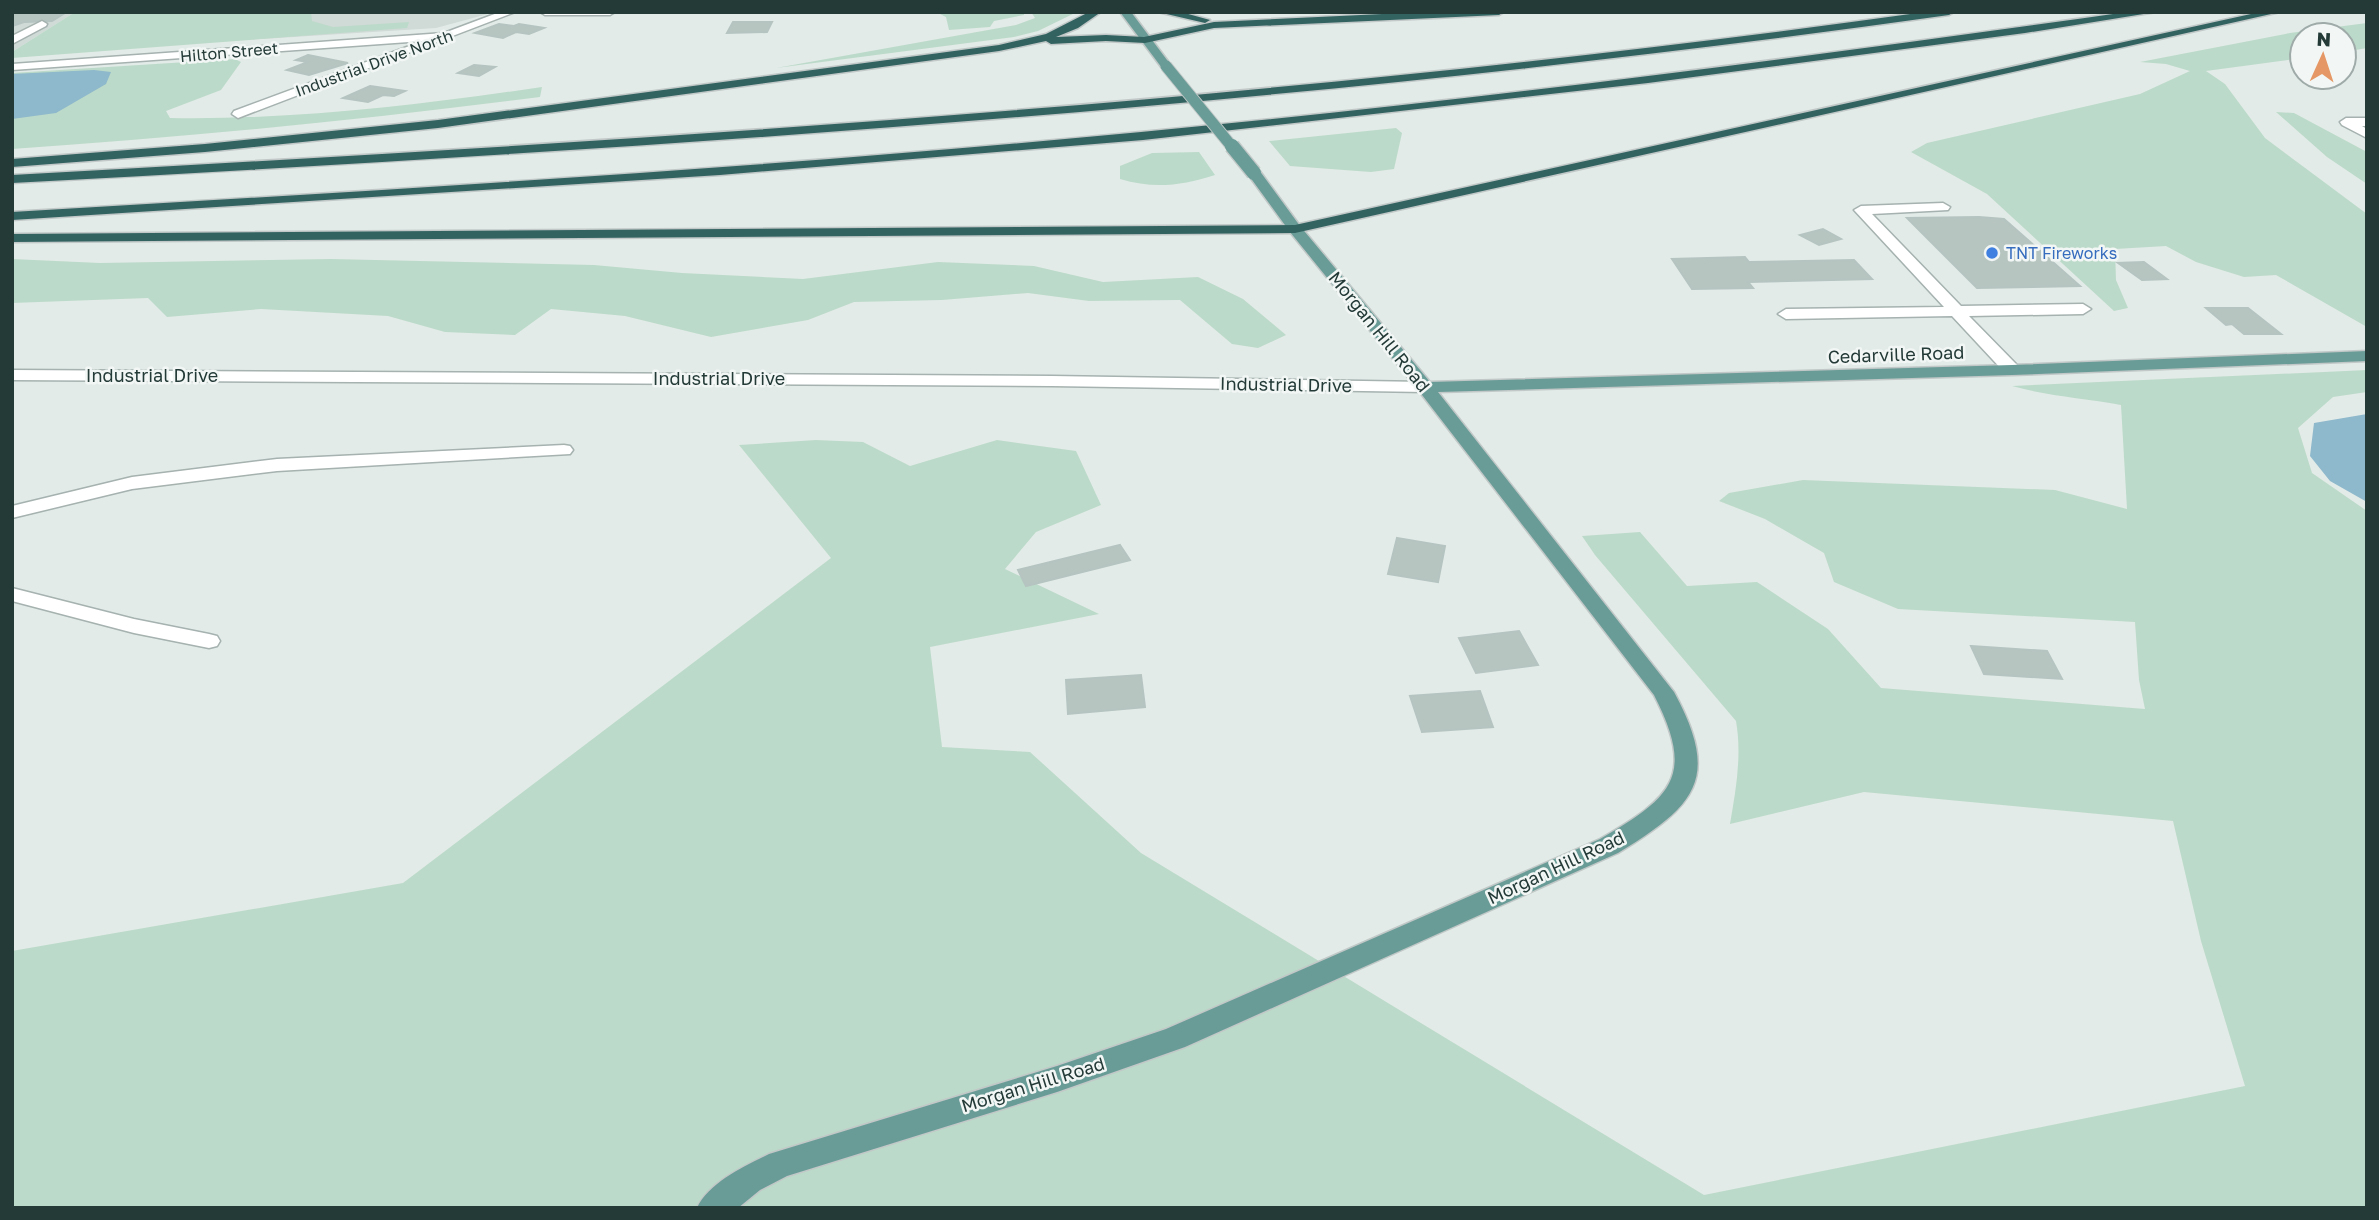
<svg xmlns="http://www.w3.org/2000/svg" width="2379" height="1220" viewBox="0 0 2379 1220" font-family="'Golos Text',sans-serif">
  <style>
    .built { fill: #d0dad7 }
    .green { fill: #bcdac9 }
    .water { fill: #8eb8cb }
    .building { fill: #b7c5c1; stroke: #b5c4c0; stroke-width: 2 }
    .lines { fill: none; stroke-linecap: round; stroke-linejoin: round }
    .minor-casing { stroke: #a5b2af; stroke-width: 3 }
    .major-casing { stroke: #c1c8c7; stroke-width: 3 }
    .highway-casing { stroke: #c1c8c7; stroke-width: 3 }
    .minor { fill: #fff; fill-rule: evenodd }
    .major { fill: #6a9c97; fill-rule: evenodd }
    .highway { fill: #326361; fill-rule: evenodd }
    .major-bridge-far1-casing { stroke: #c1c8c7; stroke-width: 13; stroke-linecap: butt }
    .major-bridge-casing { stroke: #c1c8c7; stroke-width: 17; stroke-linecap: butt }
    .major-bridge-far1 { stroke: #6a9c97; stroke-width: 11 }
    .major-bridge { stroke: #6a9c97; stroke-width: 14 }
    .shop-dot { fill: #3f7fe0; stroke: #f2f7f5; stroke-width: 2.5 }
    .labels { text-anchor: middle; stroke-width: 5; stroke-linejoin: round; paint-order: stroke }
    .far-street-label { font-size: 16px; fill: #233a37; stroke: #f2f7f5 }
    .far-shop-label { font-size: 16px; fill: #366cbe; stroke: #f2f7f5; text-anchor: start }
    .street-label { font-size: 18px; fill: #233a37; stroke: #f2f7f5 }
  </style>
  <rect width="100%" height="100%" fill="#e2ebe8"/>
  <path class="built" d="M12,12H75L12,52Z
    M232,12H495L436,28L213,42Z"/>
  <path class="green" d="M75,12H311L312,21L333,27L409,22L407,28L12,58V52Z
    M936,12H1024V15L994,21L990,27L949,30L946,17Z
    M1031,12H1077L1038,31L1014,37L776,68L1016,25L1035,18Z
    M2367,23V48L2344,52V35H2302V58L2206,71L2225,84L2265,138L2367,214V327L2276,275L2244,277L2196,262L2166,246L2115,249L2116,280L2128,308L2114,311L1987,194L1911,152L1927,143L2140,94L2190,71L2166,64L2140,62L2290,33Z
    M235,59L241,62L221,90L166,111L170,118C295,120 419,105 542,87L540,97C364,120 189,137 12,149V73Z
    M2276,112L2294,113L2367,152V184L2327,157Z
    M1396,128L1402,133L1394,169L1371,172L1290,166L1269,141Z
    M1199,152L1215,175C1181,186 1153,189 1120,179V166L1152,153Z
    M12,259L100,263L331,259L594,265L682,273L803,279L938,262L1034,266L1103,282L1198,277L1243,299L1286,335L1258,348L1232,344L1180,300L1089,301L1028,293L942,300L854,302L808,320L711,337L625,316L551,309L515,335L445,332L388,316L261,309L167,317L148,298L12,303Z
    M2367,370V392L2333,397L2298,428L2312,473L2367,511V1208H12V951L403,883L831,558L739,445L816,440L863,442L910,466L997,440L1076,451L1101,505L1036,532L1005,569L1099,614L930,647L942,747L1030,752L1141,853L1704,1195L2245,1086L2201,941L2173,821L1864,792L1730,824C1736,789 1742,756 1736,721L1595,555L1582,536L1640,532L1687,586L1757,582L1828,629L1881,688L2145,709L2139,680L2135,622L1898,609L1834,582L1824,553L1765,519L1719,501L1729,493L1803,480L2055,490L2127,509L2121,405C2084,398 2047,396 2012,386Z"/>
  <path class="water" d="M94,70L111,72L106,84L56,113L12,119V74Z
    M2367,414V502L2330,481L2310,456L2314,423Z"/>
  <path class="building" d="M12,12H42L39,14L65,13L52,21L24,22L12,26Z
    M733,22H772L767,32L727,33Z
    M499,24L514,26L519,24L544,28L529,34L516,32L503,38L475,33Z
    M308,55L348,63L309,75L287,70L308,62L296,60Z
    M474,65L495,67L479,76L458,73Z
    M370,86L405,91L394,96L383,95L368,102L343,98Z
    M1979,217L2004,219L2080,286L1977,288L1907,218Z
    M1823,229L1841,239L1819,245L1800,235Z
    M1745,257L1749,262L1854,260L1872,279L1748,282L1753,288L1692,289L1672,259Z
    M2144,262L2167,279L2142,280L2118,263Z
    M2206,308H2248L2281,334H2244L2232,324L2226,325Z
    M1397,538L1445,546L1438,582L1388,574Z
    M1120,545L1130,560L1026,586L1018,570Z
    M1519,631L1538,665L1476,673L1459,638Z
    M1971,646L2047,651L2062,679L1984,674Z
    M1141,675L1145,707L1068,714L1066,680Z
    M1480,691L1493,727L1422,732L1410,696Z"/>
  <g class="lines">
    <g class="minor-casing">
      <path id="minor" d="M500,12H515L238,118L232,114L234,111L423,41L12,70V64L444,33Z
        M540,12H615L610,15H545Z
        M42,21L47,24L46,26L12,44V36Z
        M2346,118H2367V126H2362L2367,129V138L2342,125L2340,122Z
        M1943,203L1950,207L1948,210L1872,214L1961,306L2083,304L2091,309L2083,314L1969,316L2018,366L2020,370L2018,374H2006L1952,316L1786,319L1778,314L1786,309L1944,307L1854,210L1861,206Z
        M12,370L1052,376L1425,382L1434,387L1425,392L1052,386L12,380Z
        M564,445L570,446L573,450L570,454L277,471L132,489L12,518V506L132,477L277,459Z
        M12,588L134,619L209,634L217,636L220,641L217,646L209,648L134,633L12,601Z"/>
    </g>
    <g class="major-casing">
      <path id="major" d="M1120,12H1131L1170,64V68H1162Z
        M1254,169L1259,170L1300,226L1430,382L2012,365L2367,351V361L2012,375L1438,392L1674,692C1721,779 1696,805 1618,853L1185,1047L1057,1092L787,1176L760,1190L738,1208H697C709,1182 745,1166 769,1154L1057,1066L1166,1029L1600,839C1672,797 1696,777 1654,695L1419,391L1290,232L1247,173Z"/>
    </g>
    <g class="highway-casing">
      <path id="highway" d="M1089,12H1101L1078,28L1056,37L1106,35L1144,37L1214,22L1425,12H1504L1499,15L1214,28L1145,43L1106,41L1051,44L1046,41L999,51L438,128L205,152L12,167V159L205,144L438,120L999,45L1046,34Z
        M1158,12H1181L1210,20L1205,23Z
        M1925,12H1954L1949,15C1306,106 660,148 12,183V175C652,140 1290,101 1925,12Z
        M2127,12H2156L2025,33L1648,83L1143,140L720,175L12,220V212C389,190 766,168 1141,132C1471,101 1799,58 2127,12Z
        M2260,12H2280L1295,233L12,242V234L1295,225Z"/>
    </g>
    <use href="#minor" class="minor"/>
    <use href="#major" class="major"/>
    <use href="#highway" class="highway"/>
    <g class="major-bridge-far1-casing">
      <path id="major-bridge-far1" d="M1166,66L1233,148"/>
    </g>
    <g class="major-bridge-casing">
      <path id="major-bridge" d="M1232,146L1254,173"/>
    </g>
    <use href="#major-bridge-far1" class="major-bridge-far1"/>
    <use href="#major-bridge" class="major-bridge"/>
  </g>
  <circle class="shop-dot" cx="1992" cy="253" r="7"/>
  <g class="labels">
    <g class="far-street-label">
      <text transform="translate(229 52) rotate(-5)" y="6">Hilton Street</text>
      <text transform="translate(374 63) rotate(-20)" y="6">Industrial Drive North</text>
    </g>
    <g class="far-shop-label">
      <text x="2006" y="259">TNT Fireworks</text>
    </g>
    <g class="street-label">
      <text transform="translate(1379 332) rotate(51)" y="6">Morgan Hill Road</text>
      <text transform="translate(1896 355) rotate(-2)" y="6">Cedarville Road</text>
      <text x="152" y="382">Industrial Drive</text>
      <text x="719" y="385">Industrial Drive</text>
      <text transform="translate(1286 385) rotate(1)" y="6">Industrial Drive</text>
      <text transform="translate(1556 868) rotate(-25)" y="6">Morgan Hill Road</text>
      <text transform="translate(1033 1085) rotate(-17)" y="6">Morgan Hill Road</text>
    </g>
  </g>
  <rect width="2379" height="1220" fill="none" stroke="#233a37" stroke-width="28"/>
  <g transform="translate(2323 56) rotate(3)"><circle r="33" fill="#f2f7f5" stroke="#9faba9" stroke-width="2"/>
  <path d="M0-5L12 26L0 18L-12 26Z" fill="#e59865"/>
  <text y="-10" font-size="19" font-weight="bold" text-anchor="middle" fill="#233a37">N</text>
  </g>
</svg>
